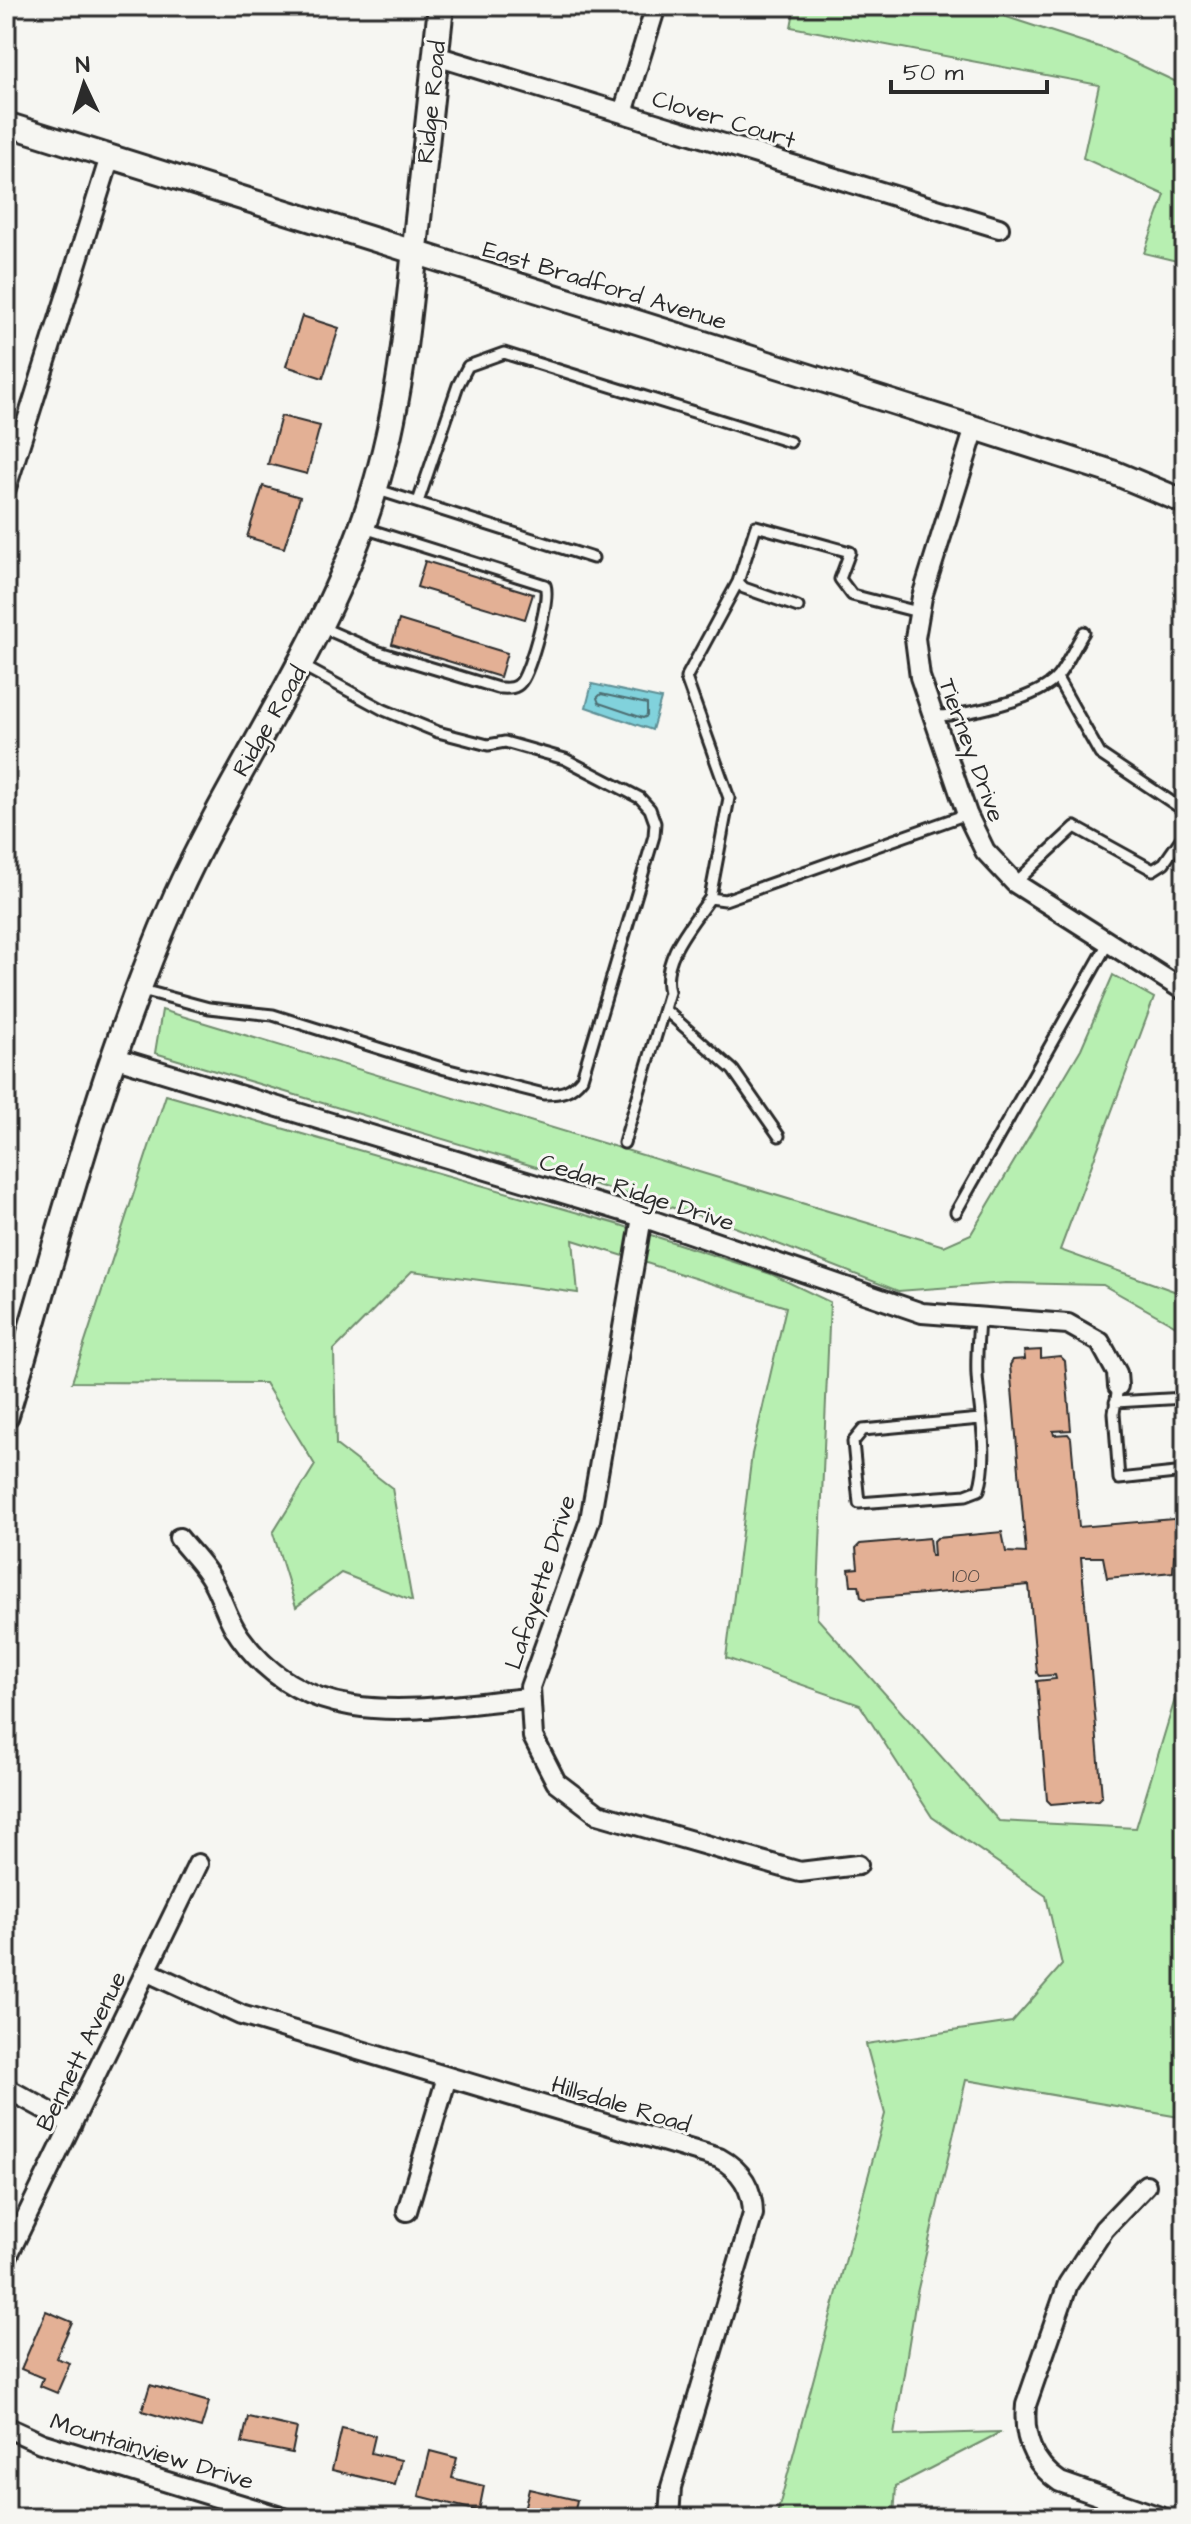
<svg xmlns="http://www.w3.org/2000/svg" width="1191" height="2524" viewBox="0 0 1191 2524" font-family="'Architects Daughter',sans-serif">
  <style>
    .green { fill: #b7efb1; stroke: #718d6e; stroke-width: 2 }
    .water { fill: #81d2dc; stroke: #5f8f95; stroke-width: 2 }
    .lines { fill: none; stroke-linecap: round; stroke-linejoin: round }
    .shore { stroke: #4d6e72; stroke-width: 2 }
    .building { fill: #e3b095; stroke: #2b2b2b; stroke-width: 2 }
    .service-casing { stroke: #2b2b2b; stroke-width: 15 }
    .minor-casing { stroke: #2b2b2b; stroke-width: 24 }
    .tertiary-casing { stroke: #2b2b2b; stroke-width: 28 }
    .secondary-casing { stroke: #2b2b2b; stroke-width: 30 }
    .service { stroke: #f6f6f2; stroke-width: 9 }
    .minor { stroke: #f6f6f2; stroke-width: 18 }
    .tertiary { stroke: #f6f6f2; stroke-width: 22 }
    .secondary { stroke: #f6f6f2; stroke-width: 24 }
    .labels { text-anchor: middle; stroke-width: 6; stroke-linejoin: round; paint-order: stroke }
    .number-label { font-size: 20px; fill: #594c46 }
    .street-label { font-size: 24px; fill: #2b2b2b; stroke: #f6f6f2 }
  </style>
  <rect width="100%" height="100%" fill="#f6f6f2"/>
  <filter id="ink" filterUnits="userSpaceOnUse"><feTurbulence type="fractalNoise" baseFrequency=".0125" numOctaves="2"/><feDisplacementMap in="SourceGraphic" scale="16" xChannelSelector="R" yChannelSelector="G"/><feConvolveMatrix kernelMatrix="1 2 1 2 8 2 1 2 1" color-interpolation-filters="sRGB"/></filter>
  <g filter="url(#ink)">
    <path class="green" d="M795,6H973L1108,50L1185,86V263L1144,253L1165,195L1083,158L1099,85L791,27Z
      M1113,975L1154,998L1060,1250L1185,1295V1331L1103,1285L1006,1283L898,1291L727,1224L155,1053L162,1010L944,1246L971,1234L1081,1049Z
      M166,1095L617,1224L771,1274L830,1302L817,1618L999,1821L1136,1828L1185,1666V2118L966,2080L917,2293L894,2435L1001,2432L896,2486L894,2518H776L885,2114L866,2044L1012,2022L1062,1965L1046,1896L932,1817L860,1705L726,1658L752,1454L786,1307L573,1240L578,1293L412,1271L334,1350L336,1445L392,1488L412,1601L341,1573L296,1607L273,1533L315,1465L265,1383L72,1382Z"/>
    <path class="water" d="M592,684L661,699L652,730L586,707Z"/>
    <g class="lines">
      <path class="shore" d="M601,694L647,704V716L643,718L599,703L597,698Z"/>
    </g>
    <path class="building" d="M302,316L339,328L323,378L286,366Z
      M281,416L320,426L307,474L268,464Z
      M263,486L300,497L284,548L247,537Z
      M425,561L533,594L525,619L417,587Z
      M399,620L507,653L500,677L392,644Z
      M1041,1350V1358L1060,1356L1065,1361L1071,1430L1053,1431L1054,1435L1068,1434L1071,1438L1079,1527L1185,1518V1571L1179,1572L1178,1555H1174L1173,1572L1107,1578L1103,1557H1081L1102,1796L1098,1800L1051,1804L1047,1800L1037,1681L1056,1679L1055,1675L1039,1676L1037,1673L1029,1585L865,1599L861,1597L859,1585H851L849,1569L858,1568L856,1548L860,1544L929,1538L931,1556H934L933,1542L937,1538L1002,1532L1006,1552L1026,1553L1010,1365L1013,1360L1025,1359L1024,1351Z
      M46,2311L72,2322L56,2358L70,2363L57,2393L40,2386L43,2378L21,2369Z
      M150,2385L209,2402L201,2428L142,2411Z
      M248,2417L297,2428L292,2453L242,2443Z
      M342,2428L375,2436L371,2453L401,2460L395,2485L332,2470Z
      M430,2451L457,2458L452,2478L484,2486L479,2511L419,2496Z
      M529,2489L577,2500L574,2515L588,2518H522Z
      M41,2507L79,2518H38Z"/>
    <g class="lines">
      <g class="service-casing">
        <path id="service" d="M375,489L593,558
          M418,502L458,385L468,366L504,353L790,442
          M738,582L686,678L729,798L710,898L725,900L967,814
          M798,607L744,588L738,582L756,526L850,552L840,579L852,595L918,612
          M321,627L376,651L498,688C506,688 515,690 521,682C530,670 551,599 545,585L364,528
          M1057,678L1100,754L1185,811
          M933,716C963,716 1039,700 1058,676C1068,663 1075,646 1084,632
          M1015,883L1075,827L1153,870L1164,863L1185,833
          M142,990L209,1008L273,1015L445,1069L544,1094C561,1094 571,1092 582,1078L654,836L655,823L650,809L640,798L565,759L505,742L488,745L438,732L384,710L301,665
          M664,1009L733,1070L779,1136
          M624,1143L669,992C660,959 692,924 710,898
          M956,1212L1107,945
          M979,1318C978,1337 976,1356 977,1375C979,1411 990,1456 979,1490L966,1495L859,1503L853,1442L863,1430L980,1419
          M1118,1386L1114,1413L1119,1479L1185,1472
          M1115,1402L1185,1398"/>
      </g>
      <g class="minor-casing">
        <path id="minor" d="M436,56L999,228
          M623,113L656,6
          M975,428L922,597L915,638L920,677L967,814L985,851L1015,883L1185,991
          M6,488L110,157
          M113,1057L642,1217L922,1313L1068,1324L1100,1342L1117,1373L1118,1386
          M642,1217L590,1520L530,1687L533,1737L556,1782L598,1814L800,1872L858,1865
          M179,1538C190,1552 205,1566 213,1582C223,1600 227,1619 240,1637C311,1736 424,1707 528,1698
          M146,1971L241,2015L719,2158C741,2170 753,2188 753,2214L671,2487L669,2518
          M6,2088L72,2124
          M1146,2185L1104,2229L1068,2284L1026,2405C1023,2437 1032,2463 1060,2482L1163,2518
          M407,2211L447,2077
          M6,2259L198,1864
          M6,2427L41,2443L284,2518"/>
      </g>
      <g class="tertiary-casing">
        <path id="tertiary" d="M6,124L975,428L1115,473L1185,502"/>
      </g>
      <g class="secondary-casing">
        <path id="secondary" d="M6,1415C58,1241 102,1063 176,897C238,760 329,639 373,494C400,408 408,319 417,229C425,155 433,80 441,6"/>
      </g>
      <use href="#service" class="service"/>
      <use href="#minor" class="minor"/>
      <use href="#tertiary" class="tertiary"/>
      <use href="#secondary" class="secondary"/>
    </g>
  </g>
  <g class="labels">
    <g class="number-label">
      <text x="966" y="1582">100</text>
    </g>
    <g class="street-label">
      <text transform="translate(431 102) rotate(-84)" y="8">Ridge Road</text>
      <text transform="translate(724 119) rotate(17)" y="8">Clover Court</text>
      <text transform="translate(605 285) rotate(17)" y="8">East Bradford Avenue</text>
      <text transform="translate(269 721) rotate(-60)" y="8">Ridge Road</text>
      <text transform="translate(972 750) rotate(70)" y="8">Tierney Drive</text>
      <text transform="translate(637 1192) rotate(18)" y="8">Cedar Ridge Drive</text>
      <text transform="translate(540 1582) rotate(-72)" y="8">Lafayette Drive</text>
      <text transform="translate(81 2051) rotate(-64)" y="8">Bennett Avenue</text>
      <text transform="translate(621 2104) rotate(17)" y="8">Hillsdale Road</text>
      <text transform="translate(152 2451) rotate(17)" y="8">Mountainview Drive</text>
    </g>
  </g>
  <rect width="1191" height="2524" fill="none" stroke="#f6f6f2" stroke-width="32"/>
  <rect x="16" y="16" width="1159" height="2492" fill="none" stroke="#2b2b2b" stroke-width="3" filter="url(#ink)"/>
  <g transform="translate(84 84) rotate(356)" stroke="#f6f6f2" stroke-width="6" paint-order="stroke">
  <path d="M0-6L14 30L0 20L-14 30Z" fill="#2b2b2b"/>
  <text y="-12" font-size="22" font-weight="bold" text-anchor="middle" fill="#2b2b2b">N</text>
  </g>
  <path d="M891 80v12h156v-12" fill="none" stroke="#2b2b2b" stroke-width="4"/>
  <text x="903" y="80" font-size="24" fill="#2b2b2b" stroke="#f6f6f2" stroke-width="6" paint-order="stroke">50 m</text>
</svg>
